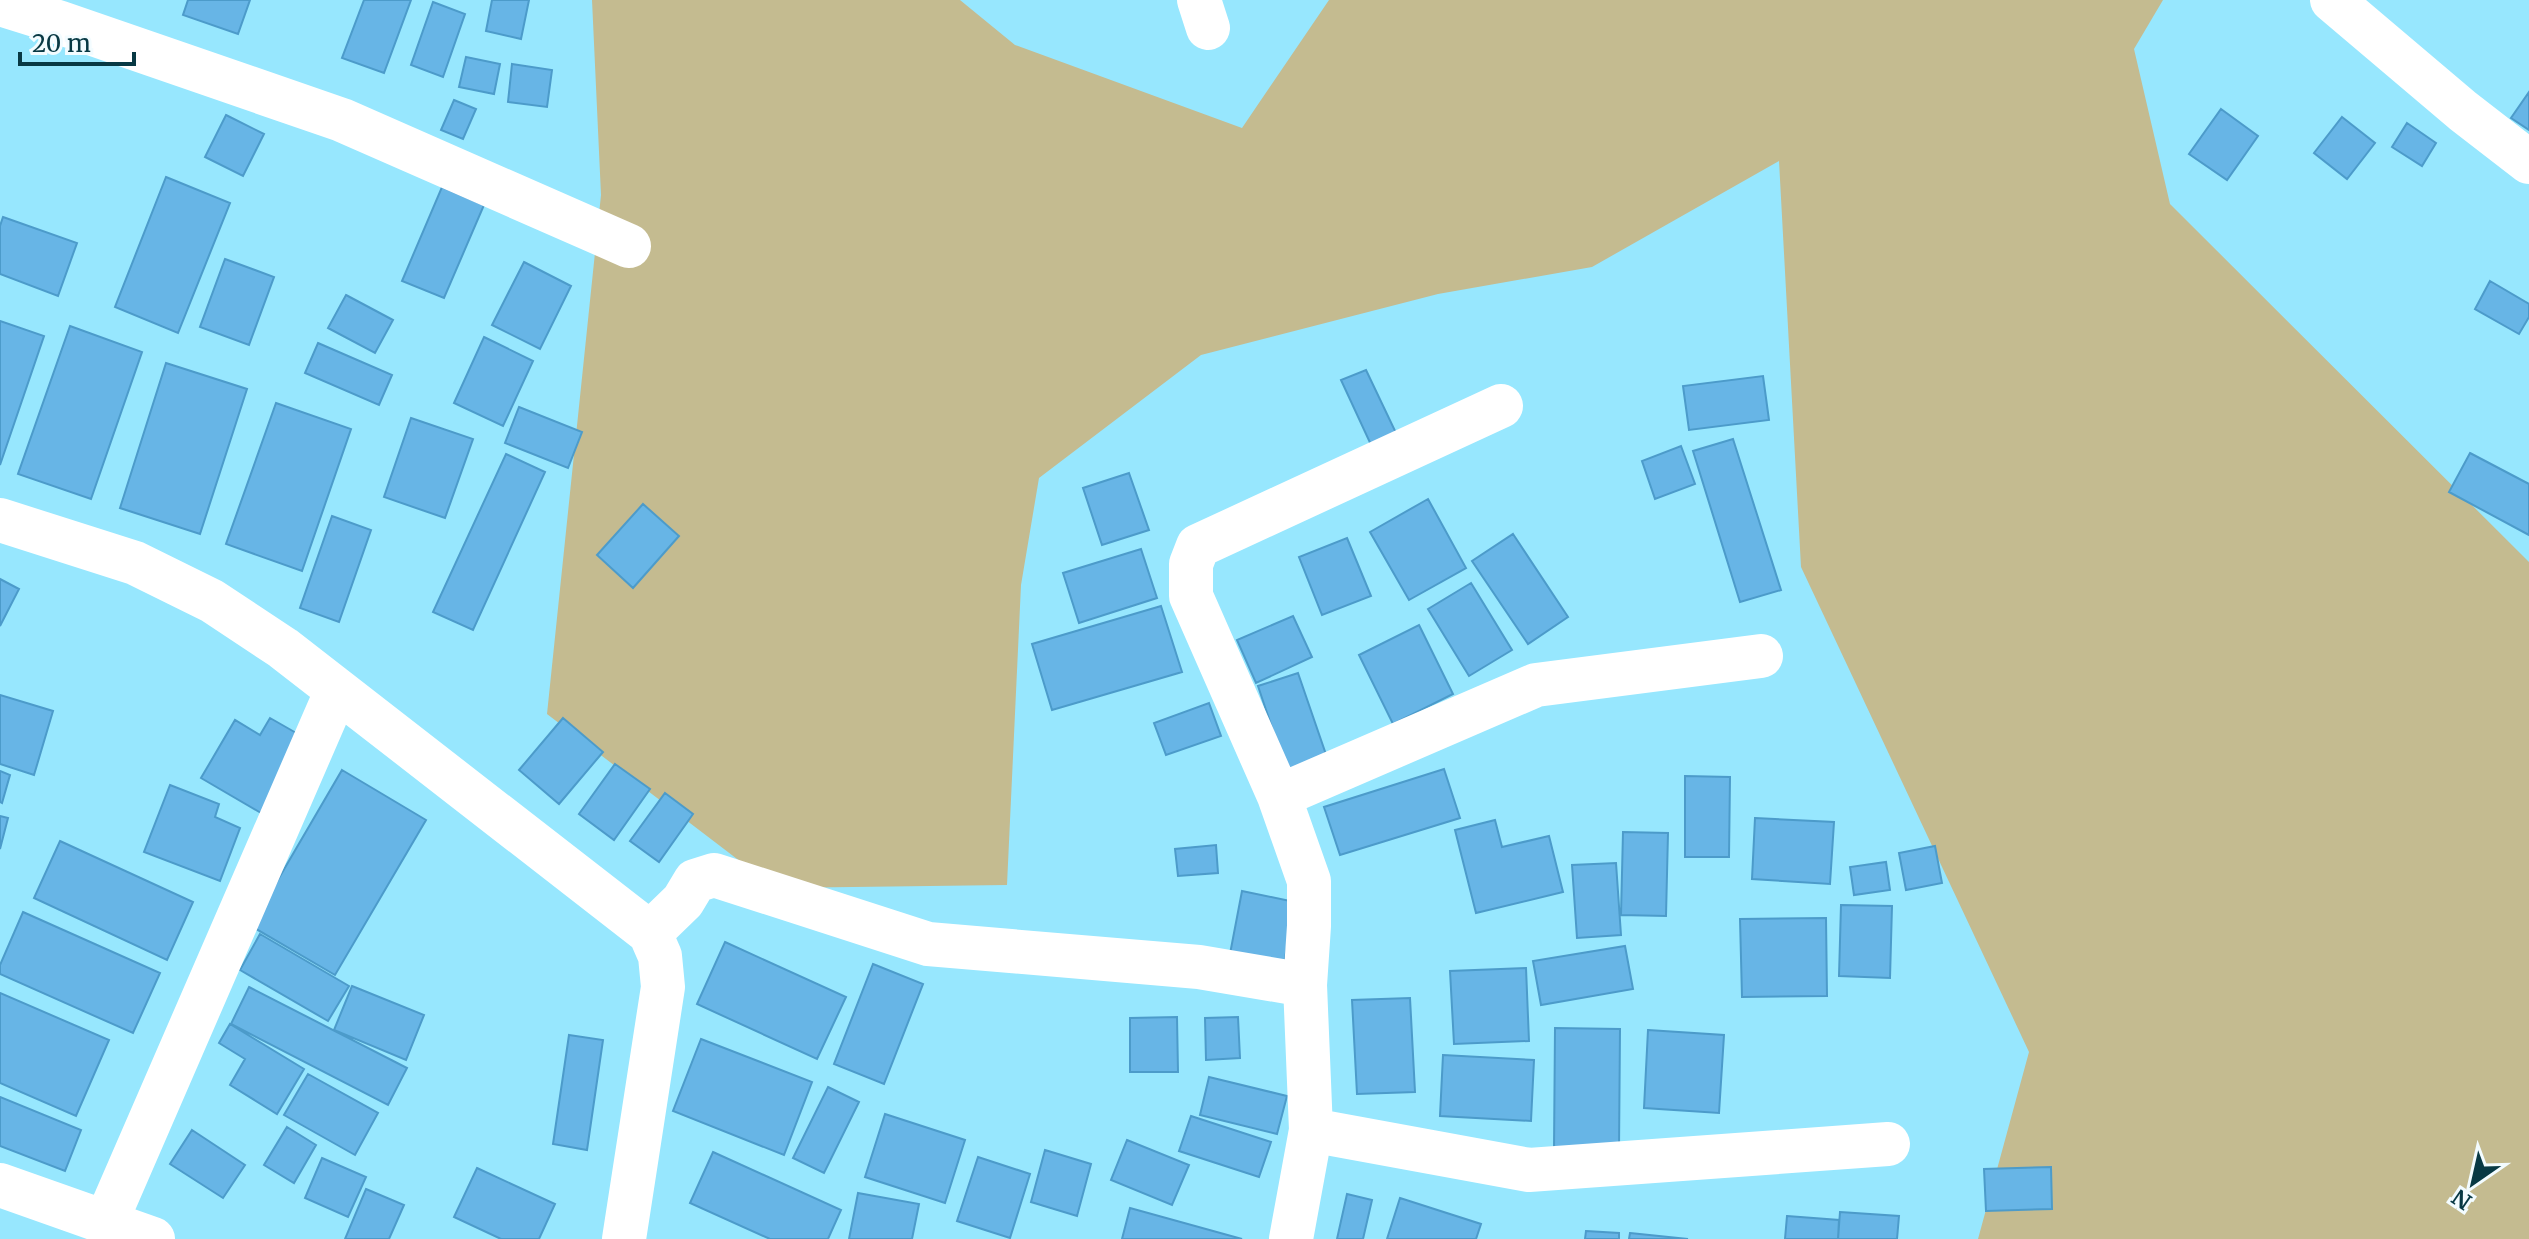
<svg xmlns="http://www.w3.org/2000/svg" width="2529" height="1239" viewBox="0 0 2529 1239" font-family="Merriweather,serif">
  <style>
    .green { fill: #c4bb90 }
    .building { fill: #67b5e6; stroke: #4c9bca; stroke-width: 2 }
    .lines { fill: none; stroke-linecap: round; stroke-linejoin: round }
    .minor { stroke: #fff; stroke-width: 44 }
  </style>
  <rect width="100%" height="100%" fill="#97e7fe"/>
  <path class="green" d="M592,0H960L1015,45L1242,128L1329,0H2163L2134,49L2170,204L2529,562V1239H1978L2029,1052L1801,567L1779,161L1592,267L1438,294L1201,355L1039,478L1021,585L1007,885L775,888L547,714L601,195Z"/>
  <path class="building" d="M188,0H250L238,34L183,15Z
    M364,0H411L384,73L342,58Z
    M492,0H529L521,39L486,31Z
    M433,2L465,14L443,77L411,65Z
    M466,57L500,64L494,94L459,87Z
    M512,64L552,70L547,107L508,102Z
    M2529,92V130L2511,118Z
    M454,100L476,109L463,139L441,130Z
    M2221,109L2258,136L2227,180L2189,154Z
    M226,115L264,134L243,176L205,157Z
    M2342,117L2375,143L2347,179L2314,153Z
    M2407,123L2436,143L2422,166L2392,147Z
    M166,177L230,203L178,333L115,307Z
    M442,187L484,205L444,298L402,281Z
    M3,217L77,243L58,296L0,274V226Z
    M225,259L274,277L249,345L200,327Z
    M524,262L571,286L540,349L492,325Z
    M2490,281L2529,304V317L2519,334L2475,309Z
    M346,295L393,320L375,353L328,328Z
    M0,321L44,336L0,465Z
    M70,326L142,352L91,499L18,474Z
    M484,337L533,361L503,426L454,403Z
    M318,343L392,375L379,405L305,373Z
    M166,363L247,389L200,534L120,508Z
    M1366,370L1397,435L1372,447L1341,380Z
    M1763,376L1769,420L1689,430L1683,386Z
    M276,403L351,429L302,571L226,544Z
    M519,407L582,432L568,468L505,443Z
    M411,418L473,439L445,518L384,497Z
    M1733,439L1781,590L1740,602L1693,451Z
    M1681,446L1695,484L1655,499L1642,461Z
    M2470,453L2529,484V535L2449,492Z
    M506,454L545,472L473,630L433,612Z
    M1129,473L1149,530L1102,545L1083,488Z
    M1428,499L1466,568L1409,600L1370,532Z
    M643,504L679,536L633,588L597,555Z
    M332,516L371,530L339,622L300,608Z
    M1513,534L1568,617L1528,644L1472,561Z
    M1347,538L1371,596L1322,615L1299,557Z
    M1141,549L1157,598L1079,623L1063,573Z
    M0,579L19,589L0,626Z
    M1471,583L1512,650L1469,676L1428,609Z
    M1161,606L1182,672L1052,710L1032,644Z
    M1293,616L1312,657L1256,683L1237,640Z
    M1419,625L1453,694L1393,724L1359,655Z
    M1298,673L1331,769L1290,782L1258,686Z
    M0,695L53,711L34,775L0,764Z
    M1209,703L1221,736L1166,755L1154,723Z
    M270,718L305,738L261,813L201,778L235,720L260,735Z
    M563,718L603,752L559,804L519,770Z
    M615,764L650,789L614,840L579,814Z
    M1444,769L1460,818L1340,855L1324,807Z
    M342,770L426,820L335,975L251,926Z
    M0,771L10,775L2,803L0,802Z
    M1685,776L1730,777L1729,857H1685Z
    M170,785L219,804L215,817L240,828L220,881L144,852Z
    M665,793L693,814L659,862L630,841Z
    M0,816L8,818L0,849Z
    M1755,818L1834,822L1830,884L1752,879Z
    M1495,820L1502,847L1549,836L1563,892L1476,913L1455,830Z
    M1623,832L1668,833L1666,916L1621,915Z
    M60,841L193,902L167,960L34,898Z
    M1216,845L1218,873L1178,876L1175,849Z
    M1935,846L1942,883L1906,890L1899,853Z
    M1886,862L1890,890L1854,895L1850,867Z
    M1616,863L1621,935L1577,938L1572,865Z
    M1242,891L1295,902L1284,964L1230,954Z
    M1841,905L1892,906L1890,978L1839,976Z
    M23,912L160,973L133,1033L0,974V965Z
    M1826,918L1827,996L1742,997L1740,919Z
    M260,934L349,986L328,1021L240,970Z
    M725,942L846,997L817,1059L697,1004Z
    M1625,946L1633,989L1541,1005L1533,961Z
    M873,964L923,984L884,1084L834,1064Z
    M1526,968L1529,1041L1454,1044L1450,971Z
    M352,986L424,1015L406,1060L334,1030Z
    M249,987L407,1068L388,1105L231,1024Z
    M0,993L109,1040L76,1116L0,1083Z
    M1410,998L1415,1092L1357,1094L1352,1000Z
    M1177,1017L1178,1072H1130V1018Z
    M1238,1017L1240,1058L1206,1060L1205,1018Z
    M230,1024L304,1069L277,1114L230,1085L245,1059L219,1043Z
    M1555,1028L1620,1029L1619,1151L1554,1150Z
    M1648,1030L1724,1035L1719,1113L1644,1108Z
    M569,1035L603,1040L587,1150L553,1144Z
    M701,1039L812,1082L784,1155L673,1111Z
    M1443,1055L1534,1060L1531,1121L1440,1116Z
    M308,1074L378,1113L355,1155L284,1115Z
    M1209,1077L1287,1096L1277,1134L1200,1115Z
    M828,1087L859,1102L824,1173L793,1158Z
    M0,1097L81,1130L65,1171L0,1146Z
    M885,1114L965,1140L945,1203L865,1177Z
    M1191,1116L1271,1142L1259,1177L1179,1151Z
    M287,1127L316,1145L294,1183L264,1165Z
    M192,1130L245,1165L223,1198L170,1164Z
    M1127,1140L1189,1165L1172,1205L1111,1180Z
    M1045,1150L1091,1164L1077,1216L1031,1202Z
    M713,1152L841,1210L828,1239H770L690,1203Z
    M978,1157L1030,1174L1010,1238L957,1221Z
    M322,1158L366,1177L348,1217L305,1198Z
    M2051,1167L2052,1209L1986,1211L1984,1169Z
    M477,1168L555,1204L539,1239H501L454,1217Z
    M366,1189L404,1205L389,1239H345Z
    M858,1193L919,1204L912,1239H849Z
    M1347,1194L1372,1200L1363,1239H1337Z
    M1400,1198L1481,1224L1476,1239H1387Z
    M1130,1208L1242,1239H1122Z
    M1840,1212L1899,1216L1897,1239H1838Z
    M1787,1216L1839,1220L1838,1239H1785Z
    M1586,1231L1619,1233V1239H1585Z
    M1630,1233L1688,1239H1629Z"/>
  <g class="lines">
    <path class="minor" d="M1199,0L1208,28
      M2332,0L2463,111L2529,162
      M0,4L61,23L342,120L629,246
      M0,520L135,563L212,601L283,648L650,933L660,956L663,987L624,1239
      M1279,796L1536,685L1761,656
      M650,933L683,901L695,881L714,875L928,944L1199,967L1305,985
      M1311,1130L1529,1170L1888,1144
      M0,1185L153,1239
      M106,1222L337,690
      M1291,1239L1311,1130L1305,985L1309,926V881L1279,796L1191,596V564L1198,546L1501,406"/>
  </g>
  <g transform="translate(2473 1183) rotate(214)" stroke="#f3fcff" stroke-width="6" paint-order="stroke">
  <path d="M0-6L14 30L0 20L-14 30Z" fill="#083944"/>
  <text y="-12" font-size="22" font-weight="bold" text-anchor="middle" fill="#083944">N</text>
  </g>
  <path d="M20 52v12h114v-12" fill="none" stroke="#083944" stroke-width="4"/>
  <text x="32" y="52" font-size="24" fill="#083944" stroke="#f3fcff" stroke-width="6" paint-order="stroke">20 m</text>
</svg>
